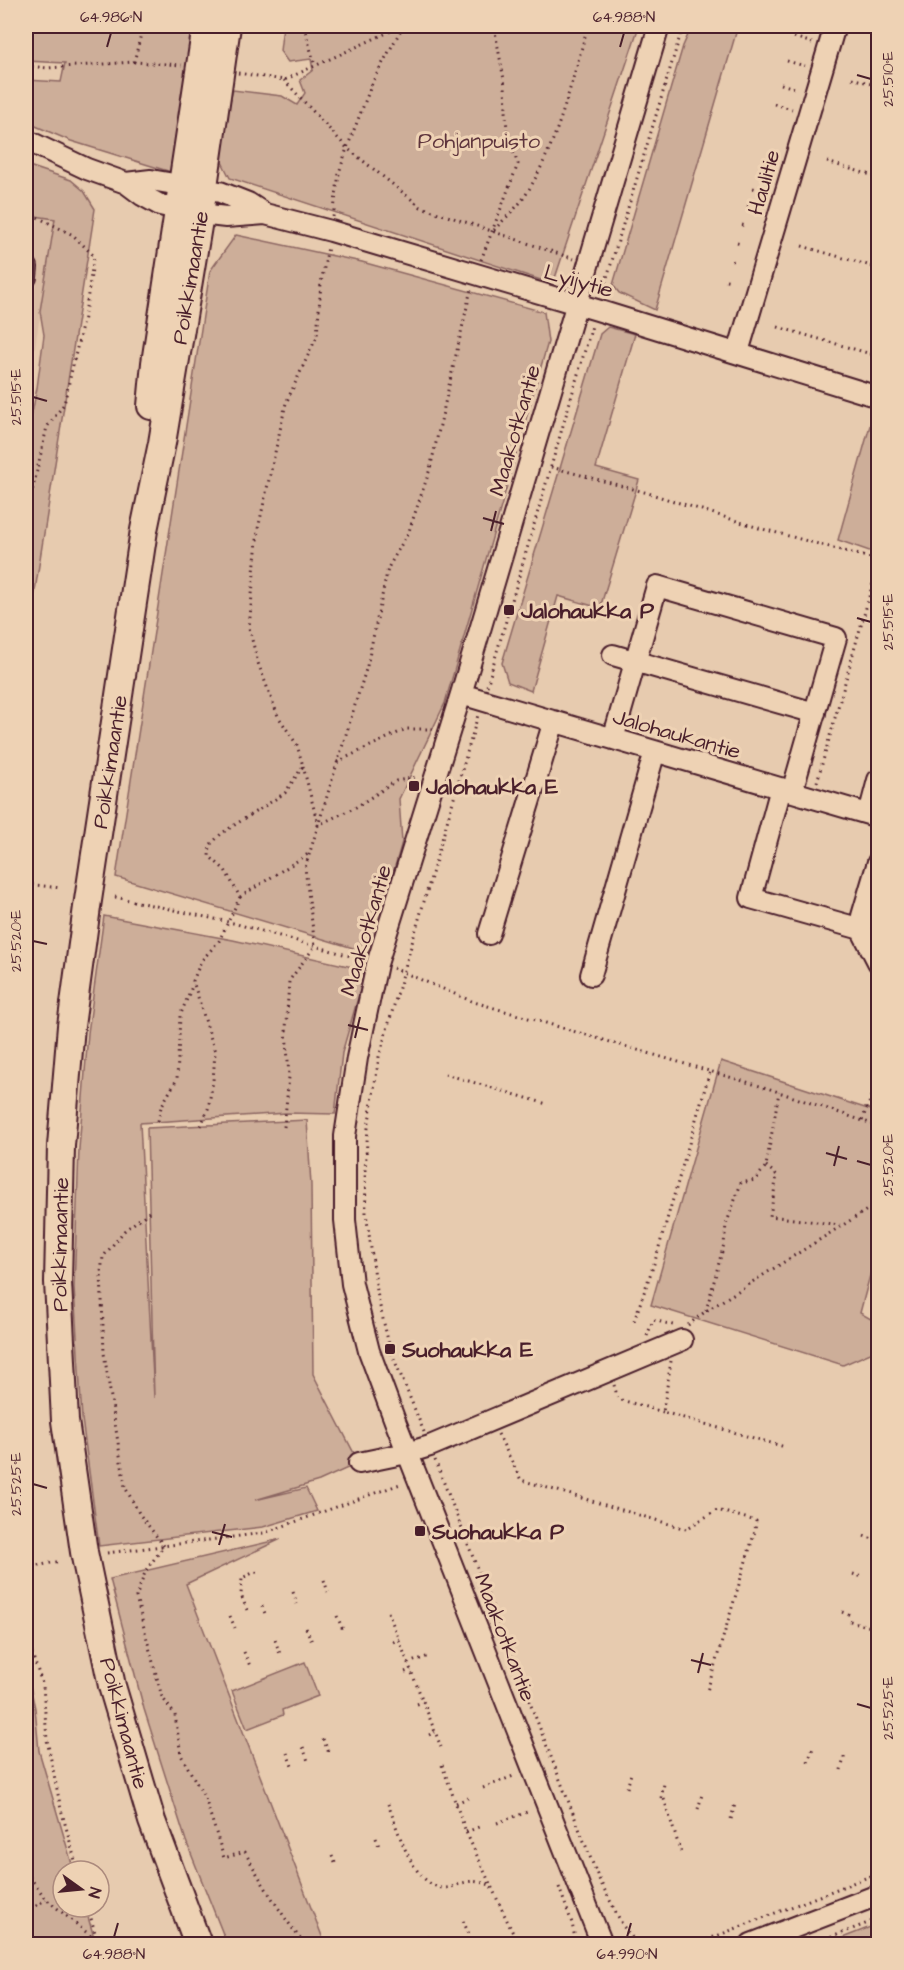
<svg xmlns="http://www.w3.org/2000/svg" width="904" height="1970" viewBox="0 0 904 1970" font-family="'Architects Daughter',sans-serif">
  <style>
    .built { fill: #dabca4 }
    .green { fill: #cdae99; stroke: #8c6662; stroke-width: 1.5 }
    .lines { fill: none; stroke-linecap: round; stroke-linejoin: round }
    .minor-casing { stroke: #4a1f2b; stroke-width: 24 }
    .major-casing { stroke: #4a1f2b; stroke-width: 30 }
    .path { stroke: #4a1f2b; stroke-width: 3; stroke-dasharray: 1.5 4.5; stroke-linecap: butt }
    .minor { stroke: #eed2b4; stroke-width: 20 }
    .major { stroke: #eed2b4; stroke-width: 26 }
    .ticks { fill: none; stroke: #4a1f2b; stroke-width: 2 }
    .poi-dot { fill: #4a1f2b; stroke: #eed2b4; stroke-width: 2 }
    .labels { text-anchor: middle; stroke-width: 6; stroke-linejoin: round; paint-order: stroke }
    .park-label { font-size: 22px; fill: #5e343c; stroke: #eed2b4 }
    .street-label { font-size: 22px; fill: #4a1f2b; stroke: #eed2b4 }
    .poi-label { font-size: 22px; font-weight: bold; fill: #4a1f2b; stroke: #eed2b4; text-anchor: start }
    .neatline { fill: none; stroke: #4a1f2b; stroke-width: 2 }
    .ticks-label { font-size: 15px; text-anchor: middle; fill: #4a1f2b }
  </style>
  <rect width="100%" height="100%" fill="#e7cbaf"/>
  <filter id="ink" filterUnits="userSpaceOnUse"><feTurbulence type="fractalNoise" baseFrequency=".0167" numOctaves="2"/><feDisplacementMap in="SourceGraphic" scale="12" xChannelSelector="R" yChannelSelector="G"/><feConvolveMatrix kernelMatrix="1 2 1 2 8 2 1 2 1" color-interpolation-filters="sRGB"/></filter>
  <g filter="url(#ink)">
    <path class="built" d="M26,214L55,219L26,404Z"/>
    <path class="green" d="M26,26H194L171,172L71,141L26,122V80L61,82L65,63L26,61Z
      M283,26H639L553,284L230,178L217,152L233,90L282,96L297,105L305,93L300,80L313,70L311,59L288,62L280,51Z
      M692,26H738L655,310L619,293L613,285L683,46Z
      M26,165L71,180L84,191L95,209L26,648V443L37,388L44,335L40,311L55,219L35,216L26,203Z
      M236,235L362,262L544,312L548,342L445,703L399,799L402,842L370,953L116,877L210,271Z
      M608,327L635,334L596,468L639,480L600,608L558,596L531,691L508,682L502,663L600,334Z
      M874,411L878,414V554L838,540Z
      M104,916L233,940L366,970L342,1053L335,1114L286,1113L140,1123L154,1398L147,1128L307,1120L311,1185L313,1374L359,1463L319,1481L255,1500L306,1488L317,1511L263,1527L99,1546L82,1419L74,1288L79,1149L88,1033Z
      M721,1061L874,1111L878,1096V1245L860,1313L878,1323V1352L875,1351L843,1365L651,1305Z
      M281,1539L186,1584L325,1944H227L186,1841L144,1709L110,1579Z
      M305,1662L318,1696L282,1710L283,1715L247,1729L232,1691Z
      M26,1668L35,1708L39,1751L74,1871H63V1907H85L96,1944H26Z
      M878,1924V1944H827Z"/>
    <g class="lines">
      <g class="minor-casing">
        <path id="minor" d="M26,140L87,169L126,183L142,195L160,205L200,214L226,217L265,214
          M126,183L151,180L220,192L248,203L265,214L331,231L597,310L878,397
          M26,277L27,267
          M738,352L835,26
          M613,655L815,713
          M461,694L878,817
          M613,739L657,586L836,638L792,792
          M781,788L751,898L861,929L878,962
          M869,814L878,780
          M861,929L862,916L878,862
          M489,934L554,721
          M591,975L655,751
          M359,1463L407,1453L430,1446L682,1340
          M602,1944L395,1421L369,1351L352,1284L345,1220V1136L357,1058L377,964L461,694L659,26
          M751,1944L878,1895"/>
      </g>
      <g class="major-casing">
        <g id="major">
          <path d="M151,406L155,363L206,26"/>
          <path id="s1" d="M198,1944L152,1821L112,1686L84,1552L65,1421L58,1282L61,1146L71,1026L87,907L144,530L162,443L200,214L227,26"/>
        </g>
      </g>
      <path class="path" d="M304,26L315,66
        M794,37L812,43
        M787,61L805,66
        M134,62L143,26
        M26,66L48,68L134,62L182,65
        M238,73L284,80L402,26
        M852,78L878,86
        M284,80L347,148L421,207L574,259
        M781,84L798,89
        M774,104L792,109
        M827,162L878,177
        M753,188L756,189
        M747,206L751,207
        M26,214L35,216L73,235L94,256L85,313L64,404L47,427L26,518
        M333,217L339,173L347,148L373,81L403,26
        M742,225L746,226
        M494,230C504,219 517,208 525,196C558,144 571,83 588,26
        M737,243L741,244
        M802,246L878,268
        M481,260L518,164L507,135L505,85L494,26
        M732,261L736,262
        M726,280L731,281
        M602,294L683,26
        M778,327L878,356
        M551,467L648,493L759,528L878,560
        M487,686L592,326
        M337,762L406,729H434
        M303,766L318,825L356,807L396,781L417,777
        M817,782L878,565
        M26,884L61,888
        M115,897L233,923L361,959
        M240,897L308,854
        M393,968L474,1002L767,1088L878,1126
        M445,1074L547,1104
        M862,1120L872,1096L878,1093
        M158,1121L161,1107L177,1079L180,1016L193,984
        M201,1126L208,1109L213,1081L215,1052L193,981L201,961L219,941L240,897L225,870L209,856L210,845L222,833L285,793L303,766L297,745L278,716L258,663L249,628L258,529L286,403L317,336L321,283L328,247
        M284,1127L289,1077L286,1029L289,981L315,946L305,868L367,666L388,568L409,531L430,469L471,289
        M766,1166L777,1175L770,1216L840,1225
        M149,1212L124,1231L103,1257L101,1272L104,1353L125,1487L140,1515L164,1546L146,1570L136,1597L162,1697L175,1715L181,1755L205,1798L224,1858L245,1852C262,1884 282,1915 304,1944
        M706,1311L724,1244L726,1225L741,1183L755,1180L766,1166L779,1092
        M634,1321L655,1261L710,1071
        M688,1325L706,1311L878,1203
        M647,1336L653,1320L673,1325
        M671,1361L663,1412L785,1447
        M614,1385L618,1399L663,1412
        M424,1432L390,1349L378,1298L366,1213L365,1170L368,1128L379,1057L478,715
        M498,1434L521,1480L686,1529L717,1510L756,1521L755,1531L707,1691
        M435,1460L598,1877L623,1926L637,1944
        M874,1502L878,1503
        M864,1536L873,1539
        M107,1553L264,1533L403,1483
        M26,1568L61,1561
        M853,1574L862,1577
        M324,1580L328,1592
        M293,1592L297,1604
        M262,1606L266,1616
        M247,1610L241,1595L242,1578L255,1572L260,1573
        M388,1612L441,1747
        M842,1612L851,1615
        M230,1616L235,1628
        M337,1616L343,1630
        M850,1621L878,1629
        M306,1628L312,1642
        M26,1636L43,1686L47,1740L61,1809L78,1871
        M275,1640L280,1654
        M393,1642L399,1639
        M244,1652L250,1666
        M408,1663L429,1656
        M405,1672L411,1670
        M417,1704L423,1702
        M429,1735L435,1732
        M323,1739L329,1753
        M303,1747L308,1761
        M287,1753L292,1766
        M808,1762L814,1745
        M442,1765L466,1832L518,1944
        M841,1770L845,1754
        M483,1788L516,1775
        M627,1788L631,1774
        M661,1798L664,1784
        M664,1799L681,1853
        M456,1803L468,1798
        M388,1804C398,1829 412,1887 445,1888C453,1888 459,1883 467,1882C474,1880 483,1883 490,1885
        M698,1809L702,1795
        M731,1819L735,1804
        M497,1823L530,1811
        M466,1832L479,1827
        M376,1838L380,1849
        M332,1856L336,1865
        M26,1872L46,1899L97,1941
        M559,1887L572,1923L576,1944
        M88,1907L98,1944
        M26,1913L46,1899
        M463,1921L469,1934
        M427,1935L430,1944
        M696,1944L878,1873
        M814,1944L878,1919"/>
      <use href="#minor" class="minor"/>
      <use href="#major" class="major"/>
    </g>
  </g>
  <path class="ticks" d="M107,47L111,33M620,47L624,33M857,75L871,79M33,397L47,401M483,518L504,524M491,531L496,511M857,618L871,622M33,941L47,944M348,1025L368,1030M355,1038L360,1017M826,1153L847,1159M857,1161L871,1165M834,1166L839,1146M33,1484L47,1488M212,1532L232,1537M219,1545L225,1524M691,1660L711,1665M698,1673L703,1653M857,1704L871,1708M114,1937L118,1923M627,1937L631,1923"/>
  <g class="poi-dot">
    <rect x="503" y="604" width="12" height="12" rx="3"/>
    <rect x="408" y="780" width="12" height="12" rx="3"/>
    <rect x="384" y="1343" width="12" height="12" rx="3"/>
    <rect x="414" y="1525" width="12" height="12" rx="3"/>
  </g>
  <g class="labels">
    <g class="park-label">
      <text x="479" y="148">Pohjanpuisto</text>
    </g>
    <g class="street-label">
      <text transform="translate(763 182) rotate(-74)" y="8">Haulitie</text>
      <text dy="8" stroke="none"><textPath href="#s1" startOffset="1695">Poikkimaantie</textPath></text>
      <text transform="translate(579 280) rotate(16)" y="8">Lyijytie</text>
      <text transform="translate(514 430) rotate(-74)" y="8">Maakotkantie</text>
      <text transform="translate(677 733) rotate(16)" y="8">Jalohaukantie</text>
      <text dy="8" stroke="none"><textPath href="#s1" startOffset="1204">Poikkimaantie</textPath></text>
      <text transform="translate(365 930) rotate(-74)" y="8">Maakotkantie</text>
      <text dy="8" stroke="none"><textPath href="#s1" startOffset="718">Poikkimaantie</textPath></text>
      <text transform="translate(506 1637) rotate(69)" y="8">Maakotkantie</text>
      <text transform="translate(125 1723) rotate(75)" y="8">Poikkimaantie</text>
    </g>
    <g class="poi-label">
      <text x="521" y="618">Jalohaukka P</text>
      <text x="426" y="794">Jalohaukka E</text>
      <text x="402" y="1357">Suohaukka E</text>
      <text x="432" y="1539">Suohaukka P</text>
    </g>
  </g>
  <rect width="904" height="1970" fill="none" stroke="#eed2b4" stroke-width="66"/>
  <g transform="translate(81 1889) rotate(105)"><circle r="28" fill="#eed2b4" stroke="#ac8a7d" stroke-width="1.5"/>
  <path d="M0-4.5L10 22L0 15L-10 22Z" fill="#4a1f2b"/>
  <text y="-9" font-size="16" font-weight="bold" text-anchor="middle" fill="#4a1f2b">N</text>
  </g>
  <rect x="33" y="33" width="838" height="1904" class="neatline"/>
  <g class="ticks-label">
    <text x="111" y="22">64.986°N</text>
    <text x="624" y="22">64.988°N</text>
    <text transform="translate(888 79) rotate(-90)" y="5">25.510°E</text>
    <text transform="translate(16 397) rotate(-90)" y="5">25.515°E</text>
    <text transform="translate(888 622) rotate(-90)" y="5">25.515°E</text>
    <text transform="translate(16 941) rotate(-90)" y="5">25.520°E</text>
    <text transform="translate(888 1165) rotate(-90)" y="5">25.520°E</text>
    <text transform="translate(16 1484) rotate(-90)" y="5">25.525°E</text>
    <text transform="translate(888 1708) rotate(-90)" y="5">25.525°E</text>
    <text x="114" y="1959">64.988°N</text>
    <text x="627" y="1959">64.990°N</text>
  </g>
</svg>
